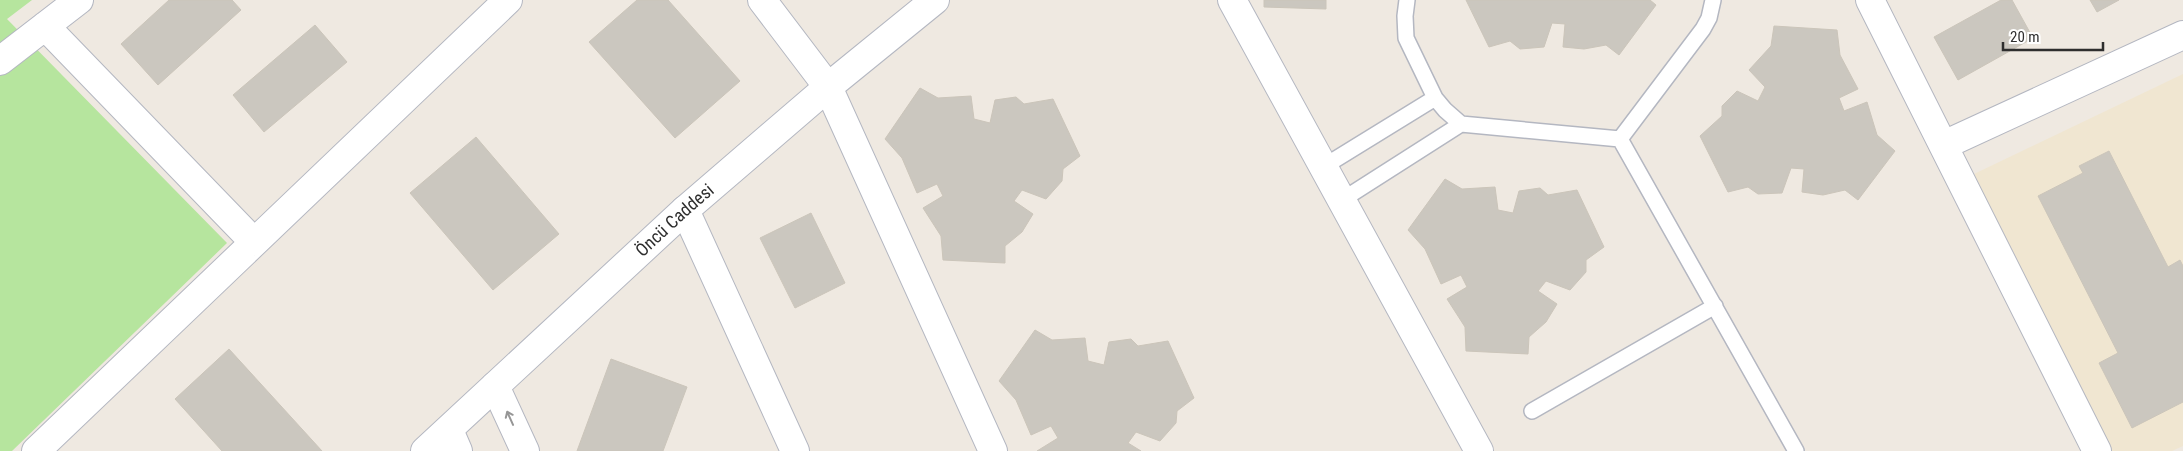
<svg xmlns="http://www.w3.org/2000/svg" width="2183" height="451" viewBox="0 0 2183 451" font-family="'Roboto Condensed',sans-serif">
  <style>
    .education { fill: #f0e6d1 }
    .green { fill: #b6e59e }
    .building { fill: #cbc7bf; stroke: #cbc5ba }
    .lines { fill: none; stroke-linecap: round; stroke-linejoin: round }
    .service-casing { stroke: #b4b7c1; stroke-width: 18 }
    .minor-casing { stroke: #b4b7c1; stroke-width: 30 }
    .tertiary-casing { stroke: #b4b7c1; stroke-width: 30 }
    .service { stroke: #fff; stroke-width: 15 }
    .minor { stroke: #fff; stroke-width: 28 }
    .tertiary { stroke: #fff; stroke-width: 28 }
    .oneway { stroke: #969696 }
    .labels { text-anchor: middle; stroke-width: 4; stroke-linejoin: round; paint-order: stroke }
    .street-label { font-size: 18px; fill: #2e2e2e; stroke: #fff }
  </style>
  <rect width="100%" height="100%" fill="#efe9e1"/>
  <path class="education" d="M2183,74V446L2172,451H2108L1974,174Z"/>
  <path class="green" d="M0,0H32L7,19L227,243L12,451H0Z"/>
  <path class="building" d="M169,0H232L241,10L158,85L121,44Z
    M637,0H668L740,81L675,138L589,42Z
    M1264,0H1326V9L1264,7Z
    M1466,0H1650L1656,5L1619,55L1606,45L1584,49L1563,47L1565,24L1552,23L1544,47L1520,49L1510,41L1489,47Z
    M2001,0H2012L2033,38L1958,80L1934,37Z
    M2090,0H2119L2097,12Z
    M315,25L347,62L264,132L233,95Z
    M1774,26L1837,30L1840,55L1858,89L1839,98L1844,111L1867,102L1877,135L1895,151L1858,200L1845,190L1823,195L1802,192L1804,169L1791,168L1782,193L1758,194L1748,187L1728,192L1700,136L1722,116V106L1737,91L1758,101L1765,87L1749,70L1771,46Z
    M920,88L938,98L971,96L974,119L990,123L995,100L1016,97L1024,104L1053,99L1080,156L1063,169L1062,181L1046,199L1022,190L1014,201L1033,214L1022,232L1005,246V263L943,260L941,236L923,208L943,196L937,184L917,193L902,158L885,139Z
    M476,137L559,234L493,290L410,193Z
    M2109,151L2168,267L2180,260L2183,266V402L2132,428L2099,363L2118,353L2038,196L2083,173L2079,166Z
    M1445,179L1462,189L1495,187L1498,210L1513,213L1519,191L1540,188L1548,195L1577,190L1604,247L1586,260V272L1570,290L1546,281L1538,291L1557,304L1546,322L1529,337L1528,354L1466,351L1465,327L1447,299L1467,287L1461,275L1441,284L1425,249L1408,230Z
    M811,213L845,283L795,308L760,238Z
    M1035,330L1052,340L1085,338L1088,361L1104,365L1109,342L1131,339L1138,346L1168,341L1194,398L1177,411L1176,423L1160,441L1136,432L1128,443L1141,451H1037L1058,438L1051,426L1031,435L1016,400L999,381Z
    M229,349L322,451H222L175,399Z
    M611,359L687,387L663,451H577Z"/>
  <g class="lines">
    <g class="service-casing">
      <path id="service" d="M1407,0L1405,16L1406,38L1435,98L1445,110L1461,124L1620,139
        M1620,139L1796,451
        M1620,139L1703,29L1709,18L1713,0
        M1323,167L1435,98
        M1342,200L1461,124
        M1532,411L1715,306"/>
    </g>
    <g class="minor-casing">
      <path id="minor" d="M762,0L828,87L993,451
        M1232,0L1479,451
        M1870,0L2097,451
        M45,26L254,242
        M0,61L79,0
        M1944,145L2183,35
        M685,210L795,451
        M495,386L525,451
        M449,430L458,451
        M36,451L508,0"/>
    </g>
    <g class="tertiary-casing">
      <g id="tertiary">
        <path id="s1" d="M425,451L685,210L828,87L935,0"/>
      </g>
    </g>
    <use href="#service" class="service"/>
    <use href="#minor" class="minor"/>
    <use href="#tertiary" class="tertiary"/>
  </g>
  <defs><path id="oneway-shaft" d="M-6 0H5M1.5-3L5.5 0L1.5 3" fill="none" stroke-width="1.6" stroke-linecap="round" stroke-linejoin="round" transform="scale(1.25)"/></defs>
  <use class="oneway" href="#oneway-shaft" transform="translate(510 418) rotate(-114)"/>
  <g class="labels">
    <g class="street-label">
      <text dy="6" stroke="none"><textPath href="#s1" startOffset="340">Öncü Caddesi</textPath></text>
    </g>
  </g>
  <path d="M2003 42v8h100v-8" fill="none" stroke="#2e2e2e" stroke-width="2.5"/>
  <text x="2010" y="42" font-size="15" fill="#2e2e2e" stroke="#ffffff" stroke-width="4" paint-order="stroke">20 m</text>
</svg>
